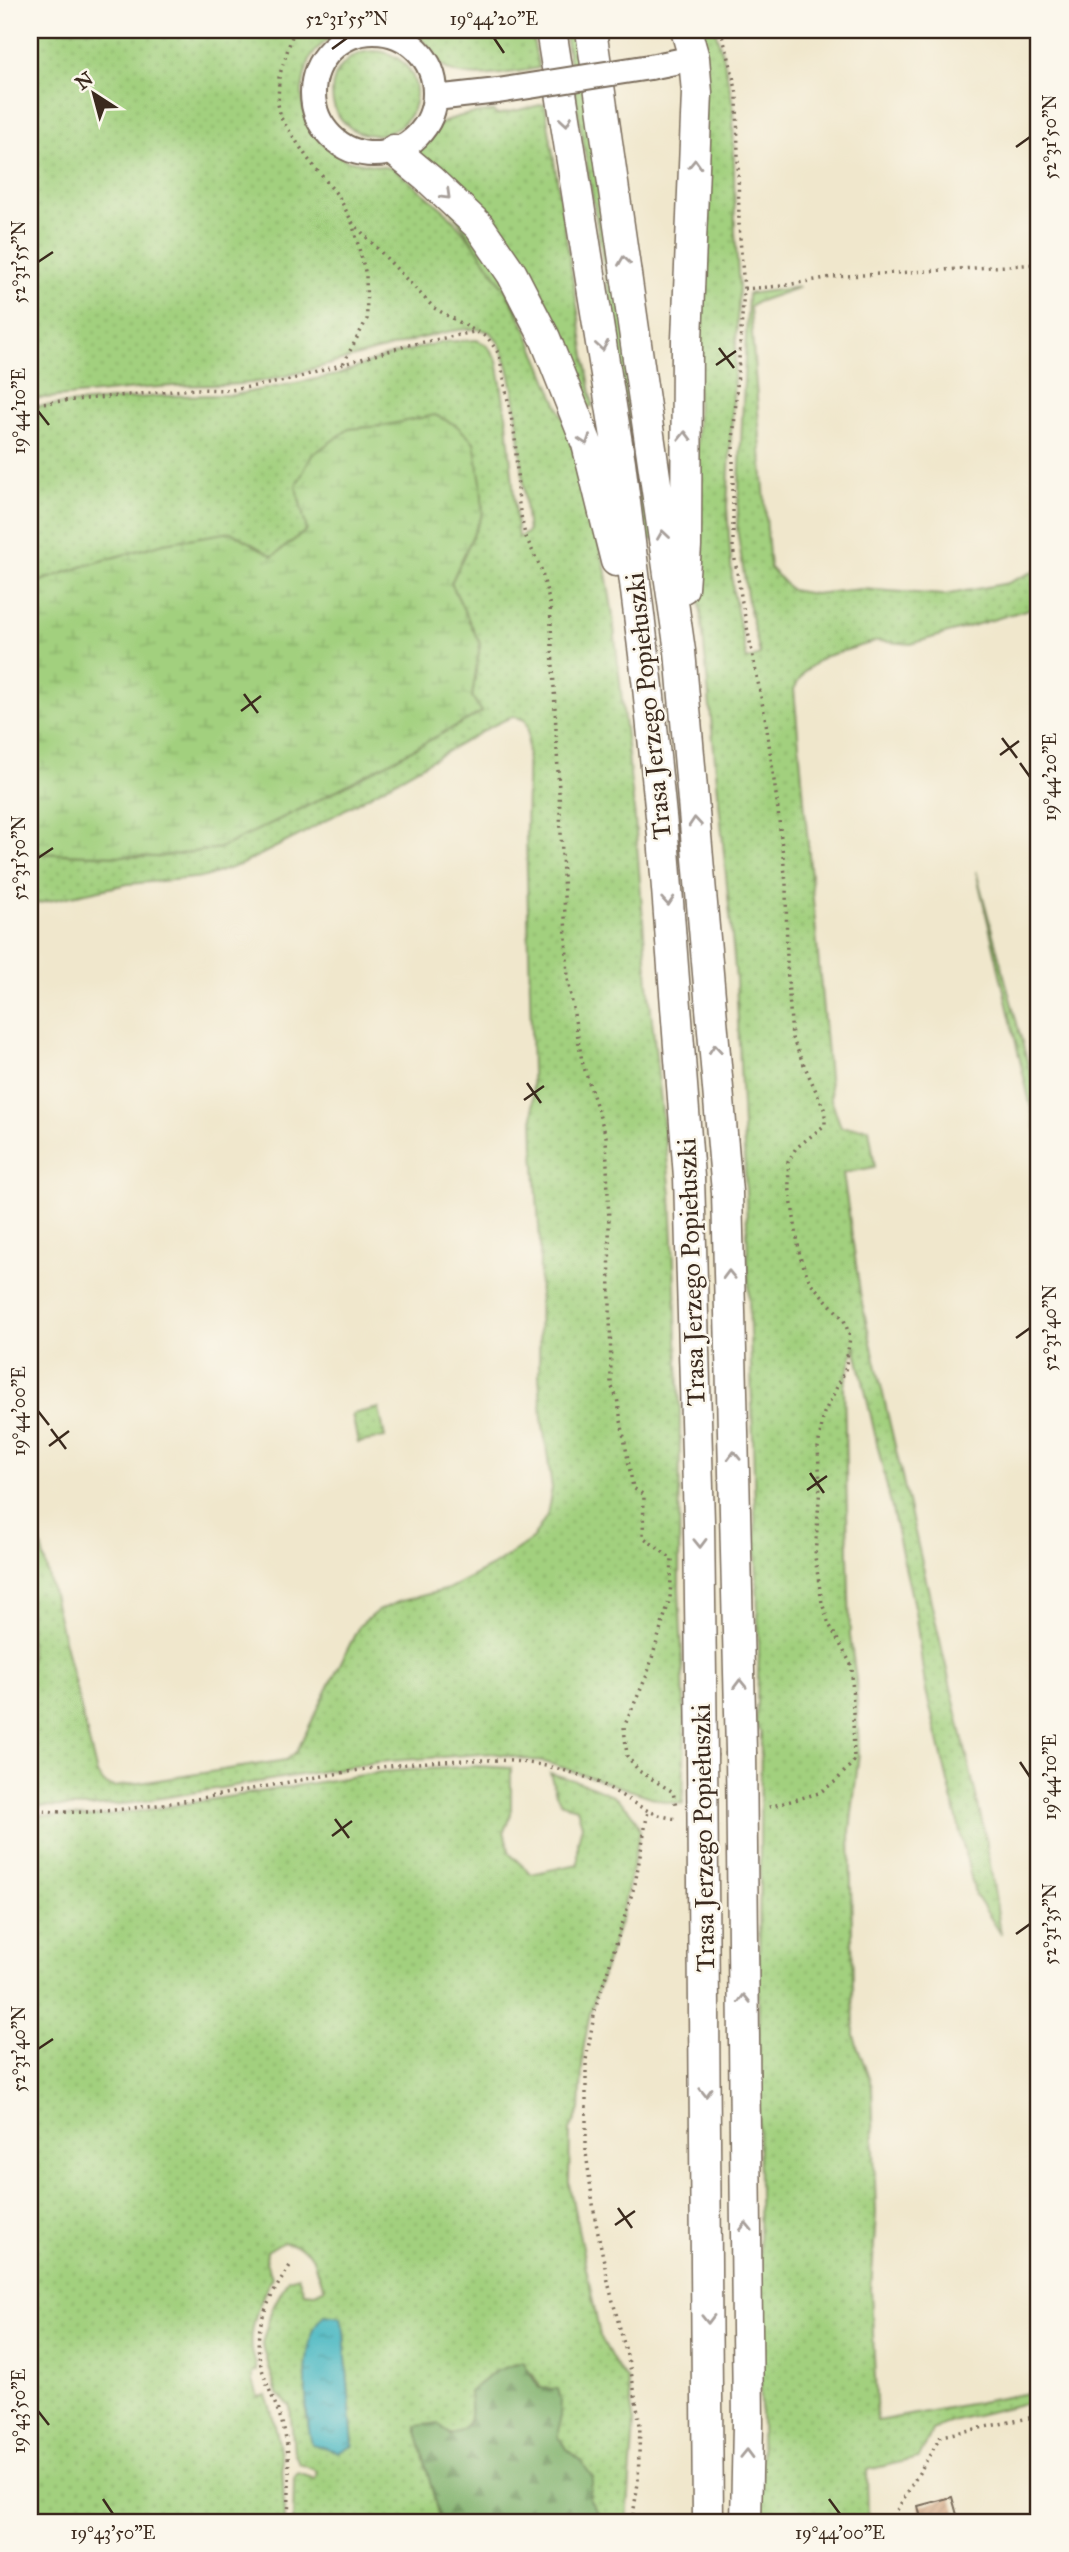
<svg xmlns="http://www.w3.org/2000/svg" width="1069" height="2552" viewBox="0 0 1069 2552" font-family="'IM FELL Great Primer',serif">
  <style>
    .grass { fill: url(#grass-dots); stroke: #6e7d4e; stroke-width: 2; fill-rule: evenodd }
    .forest { fill: url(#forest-firs); stroke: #5e6e46; stroke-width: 2 }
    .wetland { fill: url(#wetland-marsh); stroke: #6e7d4e; stroke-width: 2 }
    .water { fill: url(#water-ripples); stroke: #427170; stroke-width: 2 }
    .building { fill: url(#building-hatch) }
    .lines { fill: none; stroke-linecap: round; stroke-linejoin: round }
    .minor-casing { stroke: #7a6c5b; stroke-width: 28 }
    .major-casing { stroke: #7a6c5b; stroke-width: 33 }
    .path { stroke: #7a6c5b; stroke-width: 3.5; stroke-dasharray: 2 5; stroke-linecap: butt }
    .minor { stroke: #fff; stroke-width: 24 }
    .major { stroke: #fff; stroke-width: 30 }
    .minor-bridge-casing { stroke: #7a6c5b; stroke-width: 28; stroke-linecap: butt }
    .major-bridge-casing { stroke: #7a6c5b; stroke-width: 33; stroke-linecap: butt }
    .minor-bridge { stroke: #fff; stroke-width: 24 }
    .major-bridge { stroke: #fff; stroke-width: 30 }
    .oneway { stroke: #a79f9a }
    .ticks { fill: none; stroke: #3b2a1e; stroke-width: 2.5 }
    .labels { text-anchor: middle; stroke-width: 5; stroke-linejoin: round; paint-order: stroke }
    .street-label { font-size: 26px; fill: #3b2a1e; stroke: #fbf7ec }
    .neatline { fill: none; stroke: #3b2a1e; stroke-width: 2.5 }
    .ticks-label { font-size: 18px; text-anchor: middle; fill: #3b2a1e }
  </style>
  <defs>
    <pattern id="grass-dots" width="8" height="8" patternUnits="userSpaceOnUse" patternTransform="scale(1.75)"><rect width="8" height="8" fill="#a2d07e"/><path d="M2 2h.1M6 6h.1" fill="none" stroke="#8cb36c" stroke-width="1.8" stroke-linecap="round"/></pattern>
    <pattern id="forest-firs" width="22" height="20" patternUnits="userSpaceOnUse" patternTransform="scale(1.75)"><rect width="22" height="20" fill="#81b26d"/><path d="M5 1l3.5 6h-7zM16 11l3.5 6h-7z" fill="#6b9159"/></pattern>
    <pattern id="wetland-marsh" width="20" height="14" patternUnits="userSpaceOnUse" patternTransform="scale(1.75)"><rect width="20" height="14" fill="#a2d07e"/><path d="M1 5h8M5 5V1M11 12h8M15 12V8" fill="none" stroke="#8cb36c"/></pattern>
    <pattern id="water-ripples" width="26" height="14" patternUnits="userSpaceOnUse" patternTransform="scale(1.75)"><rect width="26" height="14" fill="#49b8c2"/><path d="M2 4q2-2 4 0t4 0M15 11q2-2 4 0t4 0" fill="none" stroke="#3e969d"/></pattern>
    <pattern id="building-hatch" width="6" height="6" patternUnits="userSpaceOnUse" patternTransform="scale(1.75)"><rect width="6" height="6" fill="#d1a079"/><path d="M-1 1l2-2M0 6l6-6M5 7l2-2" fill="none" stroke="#ab8363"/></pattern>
  </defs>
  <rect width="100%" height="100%" fill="#fbf7ec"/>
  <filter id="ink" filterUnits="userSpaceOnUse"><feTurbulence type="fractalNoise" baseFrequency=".0143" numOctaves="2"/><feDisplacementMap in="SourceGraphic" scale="14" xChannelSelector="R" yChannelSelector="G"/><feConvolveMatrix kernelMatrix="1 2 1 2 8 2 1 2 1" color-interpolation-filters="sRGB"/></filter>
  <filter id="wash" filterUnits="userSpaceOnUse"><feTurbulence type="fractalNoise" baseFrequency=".00686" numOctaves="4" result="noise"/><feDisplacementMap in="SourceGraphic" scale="28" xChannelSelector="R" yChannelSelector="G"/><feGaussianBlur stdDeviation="1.57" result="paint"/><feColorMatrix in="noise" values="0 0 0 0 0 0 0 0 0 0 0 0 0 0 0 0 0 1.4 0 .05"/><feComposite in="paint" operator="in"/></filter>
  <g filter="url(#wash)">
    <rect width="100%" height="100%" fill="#f0e7cc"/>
    <path class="grass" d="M30,30H340L318,48L310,59L305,74L302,90L303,108L310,126L319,140L346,160L395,169L446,212L473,243L503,286L526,329L568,430L605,567L612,609L635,819L648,983L671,1194L680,1409L679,1587L685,1722L683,1804L666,1802L548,1763L493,1753L378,1762L131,1803L89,1807L30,1806V1501L97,1774L105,1784L114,1787L286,1760L297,1751L359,1626L377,1611L398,1602L448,1589L496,1564L533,1538L547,1515L552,1488L542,1418L539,1375L540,1242L534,1151L526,833L528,731L525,720L513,716L492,726L298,836L242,864L205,877L128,884L30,905V853L157,857L220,848L313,803L482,712L472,697L480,644L451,583L483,513L474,442L382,426L349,429L296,486L307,530L273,557L84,566L30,585V407L160,396L234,395L337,375L384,357L441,342L477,340L487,345L497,360L507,421L518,538L528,532C522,489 520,363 493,335C477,317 403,344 381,350C340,360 299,375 257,382C228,387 202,384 173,386C125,389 78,396 30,399Z
      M410,30H531L539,68C514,72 463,84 443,66C438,62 437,57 434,52C427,43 418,37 410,30Z
      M564,30H581L659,538L645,541L606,277Z
      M698,30H715L723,55L733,104L735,232L739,288L727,507L733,591L747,660L760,655L748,602L737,529L748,294L800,287L757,302L750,307L770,568L791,590L814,594L861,589L944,595L1008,583L1039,569V606L911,644L877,641L823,657L804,672L794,689L831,1099L841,1127L869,1128L875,1167L843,1173L861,1299L986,1839L1001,1934L975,1894L925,1686L915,1611L855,1346L844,1386L850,1636L856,1679L859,1753L850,1831L854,2036L872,2087L876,2213L871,2290L877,2421L1039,2391V2400L951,2421L932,2431L919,2458L867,2470L868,2522H762L758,2089L761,1732L756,1726L759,1652L746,1191L736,980L700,603L697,529Z
      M332 93a42 42 0 1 1 84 0a42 42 0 1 1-84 0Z
      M545,104L593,406L584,408L413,153C424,145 430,133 440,125C454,114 477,114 494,111L496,115Z
      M976,871L1039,1105V1142Z
      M379,1408L385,1437L358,1443L352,1414Z
      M476,1766L511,1768V1814L504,1831L510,1854L531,1874L578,1864V1842L582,1825L577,1808L562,1804L556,1794L550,1773C584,1784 629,1791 640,1831L621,1919L590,2013L583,2051L580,2110L570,2130L569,2184L600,2336L617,2367L627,2379L634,2424L627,2522H601L602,2520L589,2499L581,2461L566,2449L559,2437V2419L532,2373L469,2392C469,2400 472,2412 470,2420C465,2444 431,2430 416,2426L440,2522H293L294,2478L298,2473L315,2479L317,2471L300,2464L294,2453L290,2406L277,2394L262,2343L272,2309L288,2279L298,2276L304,2292L315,2293L325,2288C307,2260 324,2250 282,2242L267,2251L266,2262L272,2277C262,2296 249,2326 252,2349C253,2356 256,2364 257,2371L253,2373V2381L258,2397L266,2395C282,2439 284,2476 284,2522H30V1815L90,1817L141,1811L381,1772ZM344,2332L353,2446L312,2443L306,2412L311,2335Z"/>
    <path class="forest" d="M523,2361L539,2388L558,2389L561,2400L559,2437L566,2449L581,2461L593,2478L589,2499L602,2520L601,2522H440L416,2426L438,2423L450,2435C475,2425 471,2416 469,2392L494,2372Z"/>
    <path class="wetland" d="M435,415L456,425L474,442L481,482L483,513L451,583L480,644L472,697L482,712L313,803L220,848L157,857L30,853V585L84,566L164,543L231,532L273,556L307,530L296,486L312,455L349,429L382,426Z"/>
    <path class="water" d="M324,2315L341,2317L344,2332L353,2446L339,2452L312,2444C304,2416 300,2333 324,2315Z"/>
    <g id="blocks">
      <path class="building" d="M952,2497L959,2522H922L918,2506Z"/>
    </g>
  </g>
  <g filter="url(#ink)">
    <use href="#blocks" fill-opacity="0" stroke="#7a6c5b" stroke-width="2"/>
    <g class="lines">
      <g class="minor-casing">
        <path id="minor" d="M313 93a61 61 0 1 1 122 0a61 61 0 1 1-122 0Z
          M650,67L694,58
          M435,98L498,91"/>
      </g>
      <g class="major-casing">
        <path id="major" d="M551,30L620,462L648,687L663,836L689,1177L699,1523L702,1754
          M591,30L680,651L727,1192L741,1752
          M394,150L430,180L479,226L512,274L545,338L587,444L616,561
          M683,588L686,546L687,340L697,93L694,58L686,30"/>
      </g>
      <path class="path" d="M294,30L279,77L278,104L281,118L308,159L339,197L352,222L366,275L367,319L343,364
        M720,30L728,54L737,94L739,225L744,289L733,442V548L742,602L766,722L777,802L786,883L787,965L792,1038L825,1111V1125L796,1148L788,1162L789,1185L800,1257L810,1282L844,1320L850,1337L845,1371L824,1413L818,1447L820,1485L815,1557L822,1603L829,1624L852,1666L854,1761L836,1781L819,1793L766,1808
        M352,222L434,308L488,338L499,354L515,437L519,506L525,535L541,569L550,604L568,979L582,1061L606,1136L609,1224L611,1385L617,1398L633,1488L644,1495L643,1537L672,1559L670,1598L647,1675L624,1727L627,1756L639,1771L673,1792L676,1806
        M744,289L781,286L832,277L1039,264
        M30,404L195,389L231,390L286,381L409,345L474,332
        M30,1811C49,1811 69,1813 88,1812C223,1804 353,1758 489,1760C523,1760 560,1767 593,1780C624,1793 643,1816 679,1819
        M897,2510L941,2436L1039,2416
        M288,2522C289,2492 291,2460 284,2430C279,2409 268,2390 262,2369C250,2327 269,2299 291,2264
        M632,2522L638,2483L640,2425L631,2371L609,2286L595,2218L586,2153V2060L595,2010L635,1884L648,1811"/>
      <use href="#minor" class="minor"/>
      <use href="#major" class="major"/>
      <g class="minor-bridge-casing">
        <path id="minor-bridge" d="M498,91L650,67"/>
      </g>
      <g class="major-bridge-casing">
        <path id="major-bridge" d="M741,1752L748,2423L746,2522
          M702,1754L708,2522"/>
      </g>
      <use href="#minor-bridge" class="minor-bridge"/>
      <use href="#major-bridge" class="major-bridge"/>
    </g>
    <defs><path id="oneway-chevron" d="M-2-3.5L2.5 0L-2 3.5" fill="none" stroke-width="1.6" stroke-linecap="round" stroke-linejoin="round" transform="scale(1.75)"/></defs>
    <g class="oneway">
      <use href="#oneway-chevron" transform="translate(566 121) rotate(81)"/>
      <use href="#oneway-chevron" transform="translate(695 164) rotate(-88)"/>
      <use href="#oneway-chevron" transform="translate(446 195) rotate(44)"/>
      <use href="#oneway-chevron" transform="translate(624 261) rotate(-98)"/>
      <use href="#oneway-chevron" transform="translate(602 346) rotate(81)"/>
      <use href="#oneway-chevron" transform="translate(685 436) rotate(-89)"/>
      <use href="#oneway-chevron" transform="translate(585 440) rotate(71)"/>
      <use href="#oneway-chevron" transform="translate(663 535) rotate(-98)"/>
      <use href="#oneway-chevron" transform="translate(695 822) rotate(-95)"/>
      <use href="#oneway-chevron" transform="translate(668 901) rotate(86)"/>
      <use href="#oneway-chevron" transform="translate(715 1049) rotate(-95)"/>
      <use href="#oneway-chevron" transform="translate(729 1275) rotate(-91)"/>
      <use href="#oneway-chevron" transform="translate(734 1456) rotate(-91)"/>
      <use href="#oneway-chevron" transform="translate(700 1543) rotate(89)"/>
      <use href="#oneway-chevron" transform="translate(740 1684) rotate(-91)"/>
      <use href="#oneway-chevron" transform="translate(744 1999) rotate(-91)"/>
      <use href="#oneway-chevron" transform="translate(706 2092) rotate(89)"/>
      <use href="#oneway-chevron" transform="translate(746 2227) rotate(-91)"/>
      <use href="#oneway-chevron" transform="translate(708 2319) rotate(89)"/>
      <use href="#oneway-chevron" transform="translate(747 2454) rotate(-89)"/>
    </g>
  </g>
  <path class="ticks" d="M494,38L504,53M332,49L347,38M1016,147L1030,137M38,262L53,252M719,348L734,368M716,365L736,351M38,411L49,425M244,694L258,713M241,711L261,696M1002,738L1017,758M1000,755L1019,741M1020,763L1030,777M38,858L53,848M527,1083L541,1103M524,1100L544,1086M1016,1338L1030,1328M38,1411L49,1425M51,1429L66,1449M49,1446L69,1431M810,1473L824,1493M807,1490L827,1476M1020,1762L1030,1777M335,1819L349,1838M332,1836L352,1821M1016,1934L1030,1924M38,2049L53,2039M618,2208L632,2228M615,2225L635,2211M38,2411L49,2425M103,2499L113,2514M829,2499L840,2514"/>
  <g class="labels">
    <g class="street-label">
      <text transform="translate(648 706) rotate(-96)" y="9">Trasa Jerzego Popiełuszki</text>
      <text transform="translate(691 1272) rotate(-92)" y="9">Trasa Jerzego Popiełuszki</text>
      <text transform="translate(703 1838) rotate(-91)" y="9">Trasa Jerzego Popiełuszki</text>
    </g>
  </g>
  <rect width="1069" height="2552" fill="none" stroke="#fbf7ec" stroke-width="77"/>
  <g transform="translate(94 94) rotate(324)" stroke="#fbf7ec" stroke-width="5" paint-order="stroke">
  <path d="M0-5L12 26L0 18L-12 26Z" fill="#3b2a1e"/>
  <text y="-10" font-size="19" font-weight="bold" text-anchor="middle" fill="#3b2a1e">N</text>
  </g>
  <rect x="38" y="38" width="992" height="2476" class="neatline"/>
  <g class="ticks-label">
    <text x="347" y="25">52°31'55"N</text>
    <text x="494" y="25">19°44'20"E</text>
    <text transform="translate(1050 137) rotate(-90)" y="6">52°31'50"N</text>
    <text transform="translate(19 262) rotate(-90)" y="6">52°31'55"N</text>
    <text transform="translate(19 411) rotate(-90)" y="6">19°44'10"E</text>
    <text transform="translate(1050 777) rotate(-90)" y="6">19°44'20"E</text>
    <text transform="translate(19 858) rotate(-90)" y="6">52°31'50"N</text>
    <text transform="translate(1050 1328) rotate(-90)" y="6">52°31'40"N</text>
    <text transform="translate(19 1411) rotate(-90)" y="6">19°44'00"E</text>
    <text transform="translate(1050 1777) rotate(-90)" y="6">19°44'10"E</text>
    <text transform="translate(1050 1924) rotate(-90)" y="6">52°31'35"N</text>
    <text transform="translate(19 2049) rotate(-90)" y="6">52°31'40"N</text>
    <text transform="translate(19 2411) rotate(-90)" y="6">19°43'50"E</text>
    <text x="113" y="2539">19°43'50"E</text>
    <text x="840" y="2539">19°44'00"E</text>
  </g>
</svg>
